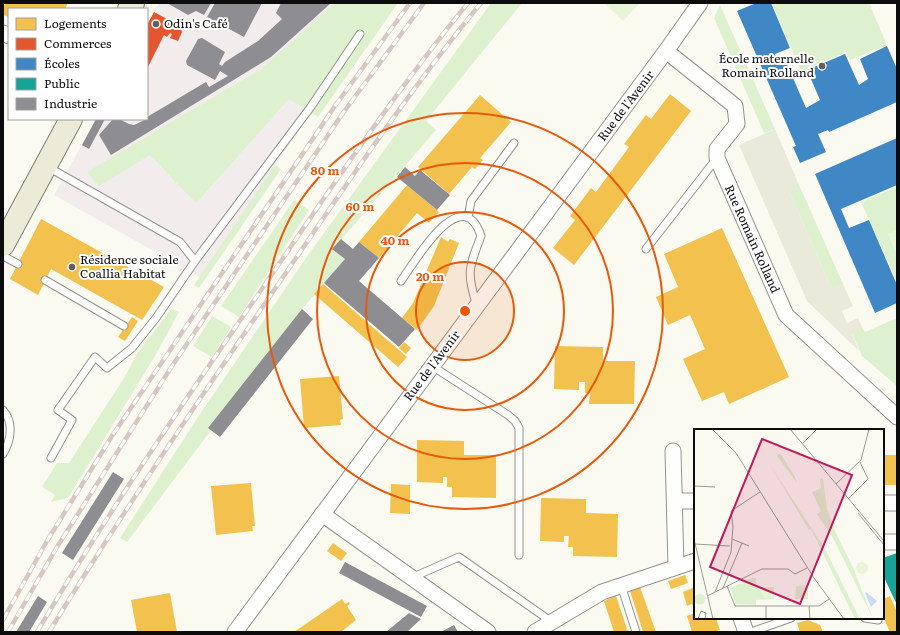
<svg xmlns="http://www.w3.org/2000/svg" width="900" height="635" viewBox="0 0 900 635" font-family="Literata,serif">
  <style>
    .industrial { fill: #f2eced }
    .green { fill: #ddf1cf }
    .pitch { fill: #e8f5d9 }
    .plaza { fill: #eaeadb }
    .homes { fill: #f2c14e }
    .shops { fill: #e4572e }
    .schools { fill: #3f88c5 }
    .public { fill: #17a398 }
    .industry { fill: #8d8d92 }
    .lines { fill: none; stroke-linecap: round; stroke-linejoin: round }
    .lane-casing { stroke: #93938f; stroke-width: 9 }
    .street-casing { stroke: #93938f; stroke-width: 17 }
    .primary-casing { stroke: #80807c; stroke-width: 24 }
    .lane { stroke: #fefefd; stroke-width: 7 }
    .street { stroke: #fefefd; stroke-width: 15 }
    .primary { stroke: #ecebd7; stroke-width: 22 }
    .rail-casing { stroke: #d7c7c2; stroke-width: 4.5 }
    .rail { stroke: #fff; stroke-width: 3; stroke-dasharray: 9; stroke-linecap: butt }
    .ring { fill: none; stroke: #e8590c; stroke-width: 2 }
    .poi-dot { fill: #5f5f5c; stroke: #fff; stroke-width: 1.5 }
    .labels { text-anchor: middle; stroke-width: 4; stroke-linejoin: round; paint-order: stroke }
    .poi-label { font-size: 12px; fill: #0c0c0c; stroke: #fff; text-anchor: start }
    .street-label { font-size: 12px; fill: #0c0c0c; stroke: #fff }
    .inset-road { fill: none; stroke: #9b9b95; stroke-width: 1 }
    .view { fill: #c2185b; fill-opacity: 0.15; stroke: #c2185b; stroke-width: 2 }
    .inset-edge { fill: none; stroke: #0c0c0c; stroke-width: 2 }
    .centre { fill: #e8590c; stroke: #fff; stroke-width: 2 }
    .ring-label { font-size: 12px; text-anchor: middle; font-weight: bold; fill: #e8590c; stroke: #fff; stroke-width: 4; stroke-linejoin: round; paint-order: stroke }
  </style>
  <rect width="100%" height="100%" fill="#fafaf0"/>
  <path class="industrial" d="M159,3H385L200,277L54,195L96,119H147V25Z"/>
  <path class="green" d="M335,3H398L318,117L289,99L196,203L150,155L99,186L87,172L261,69Z
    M491,3H522L426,121L436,130L333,249L345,259L302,309L127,542L120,538L198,417L308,255Z
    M772,3H869L887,45L850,60L846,52L801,71Z
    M720,5L775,129L764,133L714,18Z
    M275,165L281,169L199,288L194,285Z
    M800,187L843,284L832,289L789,191Z
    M897,187V282L861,202Z
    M294,200L309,210L239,317L221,306Z
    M171,309L179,312L155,356L68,498L51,502L55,495L42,487L57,463H69L124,378L138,352Z
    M212,316L231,327L212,357L193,346Z
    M897,318V386L862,356L852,333L863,329L865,332Z"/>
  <path class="pitch" d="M604,3H640L623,21Z
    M897,230V255L888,234Z"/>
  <path class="plaza" d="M775,129L800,187L789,191L832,289L843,284L853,306L842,311L847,323L858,318L863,329L852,334L859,351L807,301L739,145Z"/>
  <path class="homes" d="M3,3H68L65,9H9V17L3,15Z
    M670,94L691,111L574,265L553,248L575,220L570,216L591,188L596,192L629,147L624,144L646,115L651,119Z
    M480,95L511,122L480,158L483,160L475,169L472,167L449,194L418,167Z
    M407,185L439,212L429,223L417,213L379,258L359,242Z
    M41,219L164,287L142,320L51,269L38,295L10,279Z
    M722,228L789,377L729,404L724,392L702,401L683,359L705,349L690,315L668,325L656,297L678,287L664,254Z
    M441,237L448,242L450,239L459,243L434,306L417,330L402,318L413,303Z
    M323,284L407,357L398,367L314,294Z
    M132,317L138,321L125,341L118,337Z
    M404,342L411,348L406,354L399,348Z
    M555,346L603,347V361H635L634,404H589L590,393H585V382H579V390L554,389Z
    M339,376L343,419L340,420L341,425L304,428L300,379Z
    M417,440L464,441V455H496V498L452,497V487H447V477H443V483L417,482Z
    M883,455H897V485H883Z
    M251,483L255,526H252L253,531L216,535L211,486Z
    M391,484L410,485V514L390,513Z
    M541,498L586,499V513L618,514L617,557L573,556V547H568L569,536H564V542L540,541Z
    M333,543L347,553L341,561L327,551Z
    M685,575L688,583L671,589L668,581Z
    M640,587L656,632H643L630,591Z
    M695,587V612L692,604L687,606L683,592Z
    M170,593L177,632H137L131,600Z
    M616,596L628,632H614L604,601Z
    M890,596L897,612V632H890L883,617V599Z
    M342,599L345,604L349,602L350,604L347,606L356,620L341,632H294Z
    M695,613V618H716L720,630L713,632H692L687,616Z
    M808,620L820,625L823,632H800L797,623Z"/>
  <path class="shops" d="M154,12L180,26L182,32L178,41L170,38L172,34L170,33L167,37L164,35L147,69V25Z"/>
  <path class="schools" d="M756,3H771L790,48L775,54L777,58L783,55L806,108L820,100L807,70L845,54L859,85L868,79L860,59L887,46L897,69V102L829,132L828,130L818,134L826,152L800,163L793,147L796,146L737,11Z
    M897,138V185L841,209L849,228L869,220L897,285V303L875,313L815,174Z"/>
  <path class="public" d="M897,553V605L883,575V558Z"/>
  <path class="industry" d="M167,3H211L204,15L196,11L188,15Z
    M215,3H262L244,37L207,17Z
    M281,3H331L271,57L111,155L99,135L113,119H119L129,124L134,125L147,119V117L206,82L209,87L228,76L220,71L215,80L187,65L186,61L198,39L202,38L225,52L219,64L222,66L225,62L258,41L282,19L276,13Z
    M96,119H105L89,149L82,145Z
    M405,167L415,176L420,170L450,195L437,210L397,177Z
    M341,239L353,249L359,242L379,258L359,281L415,329L399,347L324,283L345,259L332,249Z
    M302,309L313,319L220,437L208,428Z
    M113,472L124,479L73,560L62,553Z
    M345,562L427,606L421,617L339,573Z
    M38,596L47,602L29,632H16Z
    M409,613L421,619L407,632H386Z
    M454,625L458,632H441Z"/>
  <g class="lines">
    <g class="lane-casing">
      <path id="lane" d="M48,167L180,242L195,261
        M468,218L471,201L514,143
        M646,249L717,158
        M3,256L18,264
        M45,280L124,326
        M401,281C414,263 462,179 481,236C469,267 466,273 477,306
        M432,366L508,415L515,421L519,428V555
        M3,410C14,422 11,441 3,454
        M51,458L72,420L58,410L95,357L107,368L132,348L156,318L195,261L310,108L360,34
        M411,578L459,557L552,622
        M621,585L636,632
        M865,618L878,620
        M751,632L791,618"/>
    </g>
    <g class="street-casing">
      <path id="street" d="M3,33L9,36
        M666,51L735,106L737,124L717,149V158L786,315L897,417
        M673,451L676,567
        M675,501H695
        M883,503H897
        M322,514L488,632
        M883,542H897
        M741,618L746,632
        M235,632L666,51L700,3
        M535,632L602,592L695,561"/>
    </g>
    <g class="primary-casing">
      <path id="primary" d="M129,9L133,3
        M3,245L71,119"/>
    </g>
    <use href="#lane" class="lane"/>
    <use href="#street" class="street"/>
    <use href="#primary" class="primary"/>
    <g class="rail-casing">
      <path id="rail" d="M3,620L47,541L112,436L335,106L410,3
        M8,632L57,547L172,366L343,113L424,3
        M37,632C108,512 187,397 266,283C331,188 395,92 468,3
        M49,632C122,513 200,398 279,283C344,188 408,92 481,3"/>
    </g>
    <use href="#rail" class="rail"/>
  </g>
  <circle cx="465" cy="311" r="49" fill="#e8590c" fill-opacity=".12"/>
  <g class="ring">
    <circle cx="465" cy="311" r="49"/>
    <circle cx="465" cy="311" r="99"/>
    <circle cx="465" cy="311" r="148"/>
    <circle cx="465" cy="311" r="198"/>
  </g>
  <g class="poi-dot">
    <circle cx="156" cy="24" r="4"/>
    <circle cx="822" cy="66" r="4"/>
    <circle cx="72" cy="267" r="4"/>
  </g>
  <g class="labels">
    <g class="poi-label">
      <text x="164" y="28">Odin's Café</text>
      <text x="814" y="63" text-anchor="end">École maternelle<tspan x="814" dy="14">Romain Rolland</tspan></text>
      <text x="80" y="264">Résidence sociale<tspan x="80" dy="14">Coallia Habitat</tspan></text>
    </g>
    <g class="street-label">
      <text transform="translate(626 106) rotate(-53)" y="4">Rue de l'Avenir</text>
      <text transform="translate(752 239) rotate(66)" y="4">Rue Romain Rolland</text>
      <text transform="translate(432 366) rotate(-53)" y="4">Rue de l'Avenir</text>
    </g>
  </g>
  <g transform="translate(694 429)">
    <rect width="190" height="190" fill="#fafaf0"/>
    <path d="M86,24L100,46L103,54L83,27ZM74,33L130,118L166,190H161L117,100L115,101ZM129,49L133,80L142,104L160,141L179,190L139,109L123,85L127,82L118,63L127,59L126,50ZM58,149H62L61,158H80V170L62,171V176L41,175L37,159ZM114,156V170H101L102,157ZM0.5 170a5.5 5.5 0 1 1 11 0a5.5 5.5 0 1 1-11 0Z" fill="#ddf1cf"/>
    <path d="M162 139a6 6 0 1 1 12 0a6 6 0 1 1-12 0ZM65,160H74V164H78V169H70Z" fill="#e8f5d9"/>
    <path d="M172,163L183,172L177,178L171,164Z" fill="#c5dbf6"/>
    <path class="inset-road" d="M18,0L42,24L120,149L150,190M96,0L190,112M108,15L123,0M142,55L167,31L175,0M0,57L21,58M154,70L174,50L166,33M164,84L190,116M0,110L19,190M38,110L55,117M1,115L36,117M33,157L41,177H125L135,170M29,159L48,114M21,163L37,123L39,98L37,82L66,63M13,167L68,140H94L101,145L113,139M72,177V190M115,177L116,190M4,190L7,182L12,184L11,190"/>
    <path class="view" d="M68,10L158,46L106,175L16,138Z"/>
    <rect width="190" height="190" class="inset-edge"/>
  </g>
  <circle cx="465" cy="311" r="6" class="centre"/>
  <g class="ring-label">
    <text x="325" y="175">80 m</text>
    <text x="360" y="211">60 m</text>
    <text x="395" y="245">40 m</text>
    <text x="430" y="281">20 m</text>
  </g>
  <rect width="900" height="635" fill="none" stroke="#0c0c0c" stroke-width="8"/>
  <rect x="8" y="8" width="140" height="112" fill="#ffffff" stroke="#9e9e9e"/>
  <rect x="16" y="18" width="20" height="12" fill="#f2c14e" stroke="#9e9e9e"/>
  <text x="44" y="28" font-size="12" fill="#0c0c0c">Logements</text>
  <rect x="16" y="38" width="20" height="12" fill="#e4572e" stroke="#9e9e9e"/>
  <text x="44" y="48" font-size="12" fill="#0c0c0c">Commerces</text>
  <rect x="16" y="58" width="20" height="12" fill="#3f88c5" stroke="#9e9e9e"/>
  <text x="44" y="68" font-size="12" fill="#0c0c0c">Écoles</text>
  <rect x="16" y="78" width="20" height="12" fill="#17a398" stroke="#9e9e9e"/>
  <text x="44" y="88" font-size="12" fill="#0c0c0c">Public</text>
  <rect x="16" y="98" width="20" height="12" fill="#8d8d92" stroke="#9e9e9e"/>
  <text x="44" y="108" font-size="12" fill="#0c0c0c">Industrie</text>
</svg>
